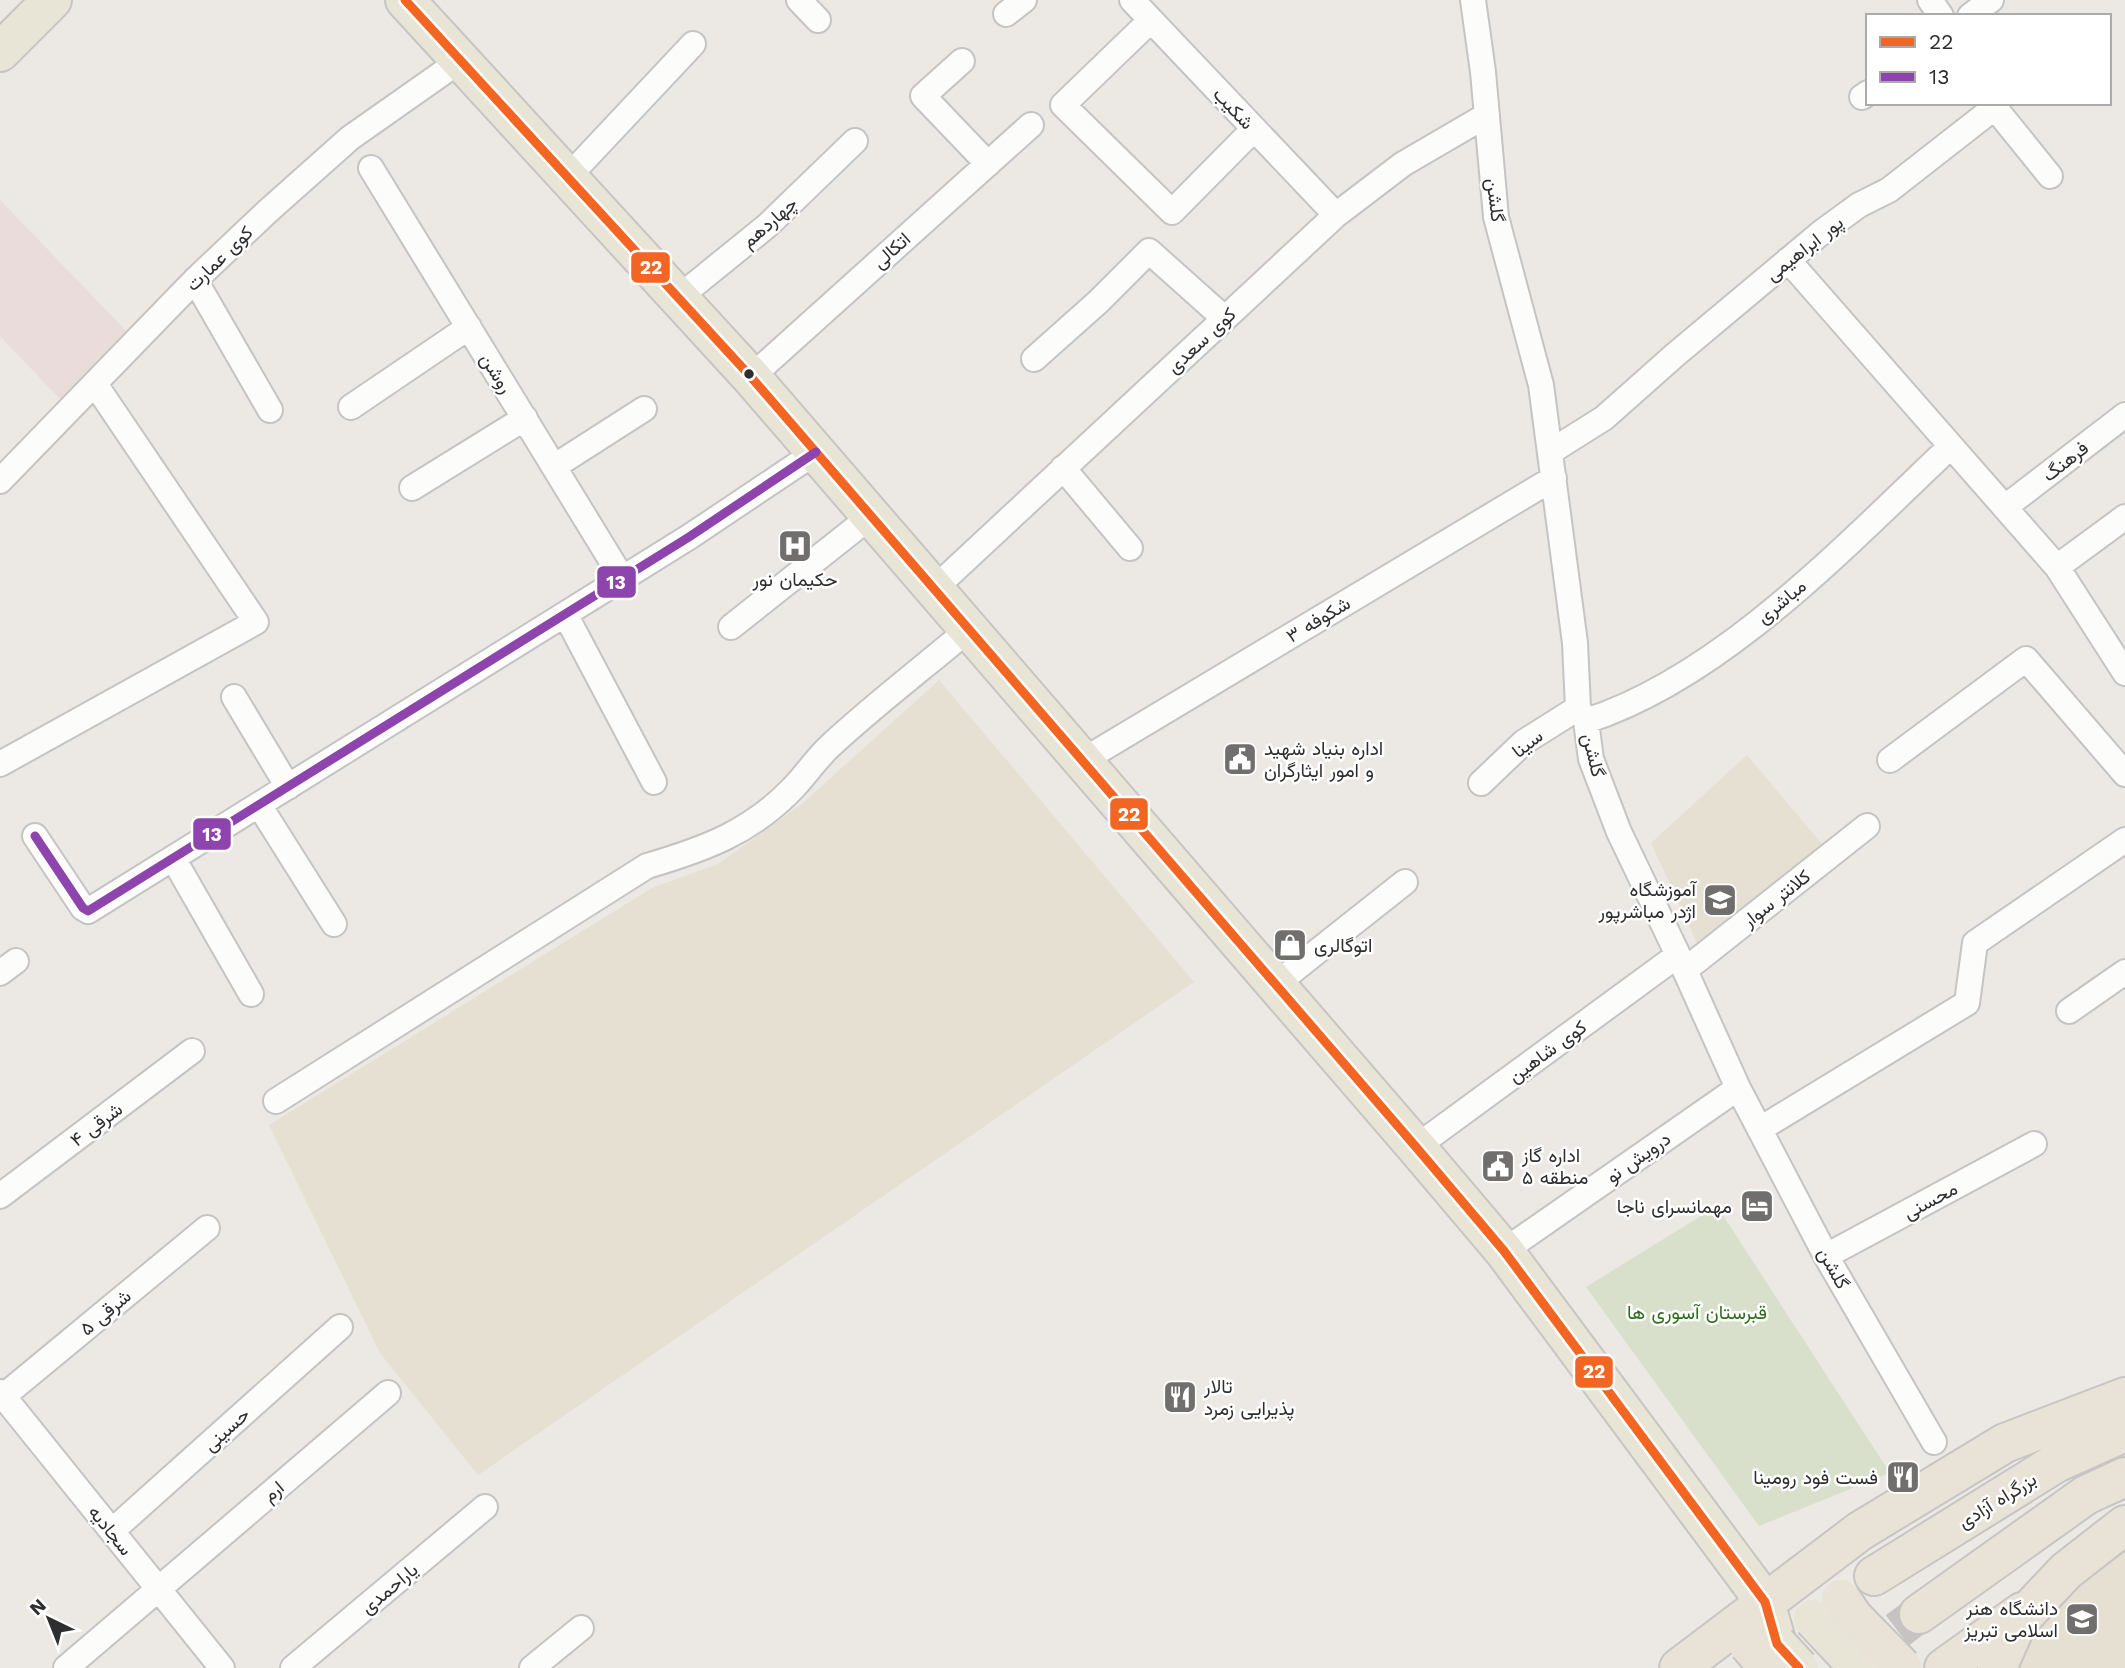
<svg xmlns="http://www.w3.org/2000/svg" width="2125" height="1668" viewBox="0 0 2125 1668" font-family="'Work Sans',Vazirmatn,sans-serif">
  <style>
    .education { fill: #e6e0d3 }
    .medical { fill: #e9dcdb }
    .cemetery { fill: #d8e0cc }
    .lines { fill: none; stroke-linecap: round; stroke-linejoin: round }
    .trunk-tunnel { stroke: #c6c3c0; stroke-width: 38; stroke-dasharray: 38 19; stroke-linecap: butt }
    .minor-casing { stroke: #c5c4c5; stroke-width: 28 }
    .primary-casing { stroke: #c6c5c4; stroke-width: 42 }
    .trunk-casing { stroke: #c6c5c4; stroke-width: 42 }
    .minor { stroke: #fcfcfb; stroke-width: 24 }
    .primary { stroke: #e8e4d6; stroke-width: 38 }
    .trunk { stroke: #e9e2d6; stroke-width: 38 }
    .primary-bridge-casing { stroke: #c6c5c4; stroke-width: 42; stroke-linecap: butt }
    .trunk-bridge-casing { stroke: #c6c5c4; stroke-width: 42; stroke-linecap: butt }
    .primary-bridge { stroke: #e8e4d6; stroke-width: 38 }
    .trunk-bridge { stroke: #e9e2d6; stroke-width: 38 }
    .bus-1-casing { stroke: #fff; stroke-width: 14 }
    .bus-2-casing { stroke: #fff; stroke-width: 14 }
    .bus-1 { stroke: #f26522; stroke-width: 9 }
    .bus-2 { stroke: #8e44ad; stroke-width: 9 }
    .bus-dot { fill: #2e2e2e; stroke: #fff; stroke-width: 2.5 }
    .labels { text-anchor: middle; stroke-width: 5; stroke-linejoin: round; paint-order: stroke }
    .street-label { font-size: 19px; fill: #2e2e2e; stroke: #fff }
    .poi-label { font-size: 19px; fill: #2e2e2e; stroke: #fff; text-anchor: start }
    .park-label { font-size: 19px; fill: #2c6e1b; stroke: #fff }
    .line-badge { stroke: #fff; stroke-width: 2.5 }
    .badge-label { font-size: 19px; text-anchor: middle; font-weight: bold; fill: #fff }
  </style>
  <rect width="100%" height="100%" fill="#ece8e4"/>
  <path class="education" d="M939,680L1194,982L478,1475L380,1353L269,1125L652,888L718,864L803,803Z
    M1747,755L1827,850L1700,950L1651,843Z
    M2125,1539V1668H2010L2062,1588Z"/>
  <path class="medical" d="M0,200L126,331L60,399L0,336Z"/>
  <path class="cemetery" d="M1717,1206L1890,1473L1759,1526L1586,1287Z"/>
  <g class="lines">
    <path class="trunk-tunnel" d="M1852,1665L1919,1614"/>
    <g class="minor-casing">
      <path id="minor" d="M799,0L818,20
        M1132,0L1336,215
        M1473,0L1483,72L1496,217L1541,385L1575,643L1578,708L1586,721L1591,759L1619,832L1678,955L1738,1088L1826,1256L1934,1442
        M1930,0L1941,16
        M1006,14L1024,0
        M1970,16L1991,0
        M1151,20L1063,105L1172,212L1254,129
        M962,61L923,96L988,164
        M1862,97L1868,93
        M1991,103L2050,176
        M371,168L622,578
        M568,177L693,44
        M1788,260L2057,567L2125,673
        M195,280L270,410
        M678,298L768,225L855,141
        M1034,359L1098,302L1149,251L1224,318
        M751,377L1031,125
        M351,407L469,327
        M1550,452L1604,418L1675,355L1822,232L1859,205L1889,190L1994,108
        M555,466L644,409
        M1063,468L1130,548
        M0,481L195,280L268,211L350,138L461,60
        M412,488L525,418
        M2005,507L2125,415
        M2057,567L2125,517
        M934,589L1336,215L1403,164L1487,115
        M565,614L654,782
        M731,627L871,516
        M234,697L288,787
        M1586,721C1723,677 1848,543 1951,446
        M1890,760L2026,659L2125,774
        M1082,761L1554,478
        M0,764L256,622L95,384
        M1481,783L1524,742L1578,708
        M259,805L334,924
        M35,836L83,908L88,911L689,537L816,452
        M173,858L251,994
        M1685,970L1867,826
        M0,973L16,961
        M1276,984L1405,882
        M2069,1011L2125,972
        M276,1101L647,866C705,849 752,832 795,786C807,773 817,758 830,746C874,705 923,668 969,629
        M1760,1129L1967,1003L1975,943L2125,840
        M1416,1147L1678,955
        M0,1196L192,1051
        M1504,1251L1738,1088
        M1826,1256L2034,1144
        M0,1392L222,1668
        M0,1399L207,1228
        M112,1531L340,1327
        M66,1668L388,1393
        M293,1668L485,1507
        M532,1668L581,1628"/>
    </g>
    <g class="primary-casing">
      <path id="primary" d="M405,0L751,377L1416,1147L1504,1251L1765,1602L1777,1644
        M0,52L52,0"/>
    </g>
    <g class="trunk-casing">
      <path id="trunk" d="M1874,1576L2056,1463L2125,1432
        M1919,1614L2086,1495L2125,1477
        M1679,1668L1860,1531L2005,1443L2125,1397
        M1944,1668L2022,1612
        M1997,1668L2017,1623L2066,1571L2125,1525"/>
    </g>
    <use href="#minor" class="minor"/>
    <use href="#primary" class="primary"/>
    <use href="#trunk" class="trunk"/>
    <g class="primary-bridge-casing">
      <path id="primary-bridge" d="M1813,1619L1859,1668
        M1777,1644L1799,1668"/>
    </g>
    <g class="trunk-bridge-casing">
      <path id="trunk-bridge" d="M1841,1599L1853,1617L1902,1667
        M1748,1644L1769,1668"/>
    </g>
    <use href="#primary-bridge" class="primary-bridge"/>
    <use href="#trunk-bridge" class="trunk-bridge"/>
    <g class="bus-1-casing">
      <path id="bus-1" d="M405,0L751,377L1416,1147L1504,1251L1765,1602L1777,1644L1799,1668"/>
    </g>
    <g class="bus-2-casing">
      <path id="bus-2" d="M35,836L83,908L88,911L689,537L816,452"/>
    </g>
    <use href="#bus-1" class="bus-1"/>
    <use href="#bus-2" class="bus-2"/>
  </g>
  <defs>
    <g id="hospital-square" transform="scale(1.75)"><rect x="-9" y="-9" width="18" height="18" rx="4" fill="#706f6e" stroke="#fff"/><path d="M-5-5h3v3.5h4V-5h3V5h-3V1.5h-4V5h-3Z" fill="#fff"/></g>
    <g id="civic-square" transform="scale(1.75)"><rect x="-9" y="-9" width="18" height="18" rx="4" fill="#706f6e" stroke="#fff"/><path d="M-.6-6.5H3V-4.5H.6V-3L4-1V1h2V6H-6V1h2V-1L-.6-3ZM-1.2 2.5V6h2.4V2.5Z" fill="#fff"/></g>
    <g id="school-square" transform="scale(1.75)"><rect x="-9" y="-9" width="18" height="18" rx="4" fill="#706f6e" stroke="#fff"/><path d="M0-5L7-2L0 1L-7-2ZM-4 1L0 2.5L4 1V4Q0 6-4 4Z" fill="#fff"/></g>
    <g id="shop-square" transform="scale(1.75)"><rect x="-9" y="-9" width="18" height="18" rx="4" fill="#706f6e" stroke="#fff"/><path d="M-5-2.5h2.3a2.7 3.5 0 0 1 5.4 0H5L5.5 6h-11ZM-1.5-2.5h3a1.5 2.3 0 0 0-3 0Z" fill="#fff"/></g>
    <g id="hotel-square" transform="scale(1.75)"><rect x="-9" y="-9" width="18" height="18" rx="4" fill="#706f6e" stroke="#fff"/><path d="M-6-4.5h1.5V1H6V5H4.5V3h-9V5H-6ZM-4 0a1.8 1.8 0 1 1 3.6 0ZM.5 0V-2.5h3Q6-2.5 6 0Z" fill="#fff"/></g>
    <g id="restaurant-square" transform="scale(1.75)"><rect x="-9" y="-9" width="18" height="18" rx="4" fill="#706f6e" stroke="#fff"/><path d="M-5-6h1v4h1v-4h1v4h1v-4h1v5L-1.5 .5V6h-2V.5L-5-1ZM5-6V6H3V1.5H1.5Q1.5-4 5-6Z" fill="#fff"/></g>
    <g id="university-square" transform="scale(1.75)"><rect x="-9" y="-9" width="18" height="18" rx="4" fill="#706f6e" stroke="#fff"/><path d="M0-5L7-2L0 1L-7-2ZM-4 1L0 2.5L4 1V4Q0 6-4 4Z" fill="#fff"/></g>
  </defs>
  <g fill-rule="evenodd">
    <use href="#hospital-square" x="795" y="546"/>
    <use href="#civic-square" x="1240" y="759"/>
    <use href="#school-square" x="1720" y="900"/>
    <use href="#shop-square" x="1290" y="945"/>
    <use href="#civic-square" x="1498" y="1166"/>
    <use href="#hotel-square" x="1757" y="1206"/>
    <use href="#restaurant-square" x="1180" y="1397"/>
    <use href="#restaurant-square" x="1903" y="1477"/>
    <use href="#university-square" x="2082" y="1619"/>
  </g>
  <circle class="bus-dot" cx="749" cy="374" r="6"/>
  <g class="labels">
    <g class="street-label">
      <text transform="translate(1234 108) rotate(47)" y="7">شکیب</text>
      <text transform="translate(1496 200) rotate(83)" y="7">گلشن</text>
      <text transform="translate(769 222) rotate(-41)" y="7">چهاردهم</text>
      <text transform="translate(1804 248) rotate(-38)" y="7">پور ابراهیمی</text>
      <text transform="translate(891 250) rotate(-42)" y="7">اتکالی</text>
      <text transform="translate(219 258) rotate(-44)" y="7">کوی عمارت</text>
      <text transform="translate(1201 340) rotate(-43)" y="7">کوی سعدی</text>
      <text transform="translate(497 373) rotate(58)" y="7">روشن</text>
      <text transform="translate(2065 461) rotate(-38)" y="7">فرهنگ</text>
      <text transform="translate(1781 601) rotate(-40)" y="7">مباشری</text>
      <text transform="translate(1318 619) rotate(-31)" y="7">شکوفه ۳</text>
      <text transform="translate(1527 743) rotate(-38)" y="7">سینا</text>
      <text transform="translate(1594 755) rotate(76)" y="7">گلشن</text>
      <text transform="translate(1776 898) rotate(-38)" y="7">کلانتر سوار</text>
      <text transform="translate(1547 1051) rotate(-36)" y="7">کوی شاهین</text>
      <text transform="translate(96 1124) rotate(-37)" y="7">۴ شرقی</text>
      <text transform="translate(1638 1157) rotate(-35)" y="7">درویش نو</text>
      <text transform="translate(1930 1200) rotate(-28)" y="7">محسنی</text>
      <text transform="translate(1834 1268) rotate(61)" y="7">گلشن</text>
      <text transform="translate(105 1312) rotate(-40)" y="7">۵ شرقی</text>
      <text transform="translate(226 1429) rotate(-42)" y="7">حسینی</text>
      <text transform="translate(273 1491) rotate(-40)" y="7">ارم</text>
      <text transform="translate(1997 1500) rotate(-32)" y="7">بزرگراه آزادی</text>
      <text transform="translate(111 1530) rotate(51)" y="7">سجادیه</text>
      <text transform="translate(389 1588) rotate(-40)" y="7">یاراحمدی</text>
    </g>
    <g class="poi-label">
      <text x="795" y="586" text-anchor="middle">حکیمان نور</text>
      <text x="1264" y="755">اداره بنیاد شهید<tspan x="1264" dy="22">و امور ایثارگران</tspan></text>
      <text x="1696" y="896" text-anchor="end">آموزشگاه<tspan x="1696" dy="22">اژدر مباشرپور</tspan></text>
      <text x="1314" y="952">اتوگالری</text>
      <text x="1522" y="1162">اداره گاز<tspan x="1522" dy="22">منطقه ۵</tspan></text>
      <text x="1732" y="1213" text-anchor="end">مهمانسرای ناجا</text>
      <text x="1204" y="1393">تالار<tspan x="1204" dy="22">پذیرایی زمرد</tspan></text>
      <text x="1878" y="1484" text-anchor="end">فست فود رومینا</text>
      <text x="2058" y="1615" text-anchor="end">دانشگاه هنر<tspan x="2058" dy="22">اسلامی تبریز</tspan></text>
    </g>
    <g class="park-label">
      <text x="1697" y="1319">قبرستان آسوری ها</text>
    </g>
  </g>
  <g class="line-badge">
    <rect x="630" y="251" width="41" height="33" rx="7" fill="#f26522"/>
    <rect x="596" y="565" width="41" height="34" rx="7" fill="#8e44ad"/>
    <rect x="1109" y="797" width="40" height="34" rx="7" fill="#f26522"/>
    <rect x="192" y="817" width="40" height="34" rx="7" fill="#8e44ad"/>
    <rect x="1574" y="1355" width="40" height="34" rx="7" fill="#f26522"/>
  </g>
  <g class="badge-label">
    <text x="651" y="274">22</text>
    <text x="616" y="589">13</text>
    <text x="1129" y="821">22</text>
    <text x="212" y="841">13</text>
    <text x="1594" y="1378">22</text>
  </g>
  <rect x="1866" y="14" width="245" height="91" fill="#ffffff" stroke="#ababab" stroke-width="2"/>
  <rect x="1880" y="37" width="35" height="10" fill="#f26522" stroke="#ababab" stroke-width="2"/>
  <text x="1929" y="49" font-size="21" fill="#2e2e2e">22</text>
  <rect x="1880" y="72" width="35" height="10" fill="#8e44ad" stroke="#ababab" stroke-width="2"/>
  <text x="1929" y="84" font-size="21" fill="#2e2e2e">13</text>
  <g transform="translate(49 1619) rotate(317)" stroke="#ffffff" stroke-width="5" paint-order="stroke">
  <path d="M0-5L12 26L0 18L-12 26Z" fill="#2e2e2e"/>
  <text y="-10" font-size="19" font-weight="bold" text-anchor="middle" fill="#2e2e2e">N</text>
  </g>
</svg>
